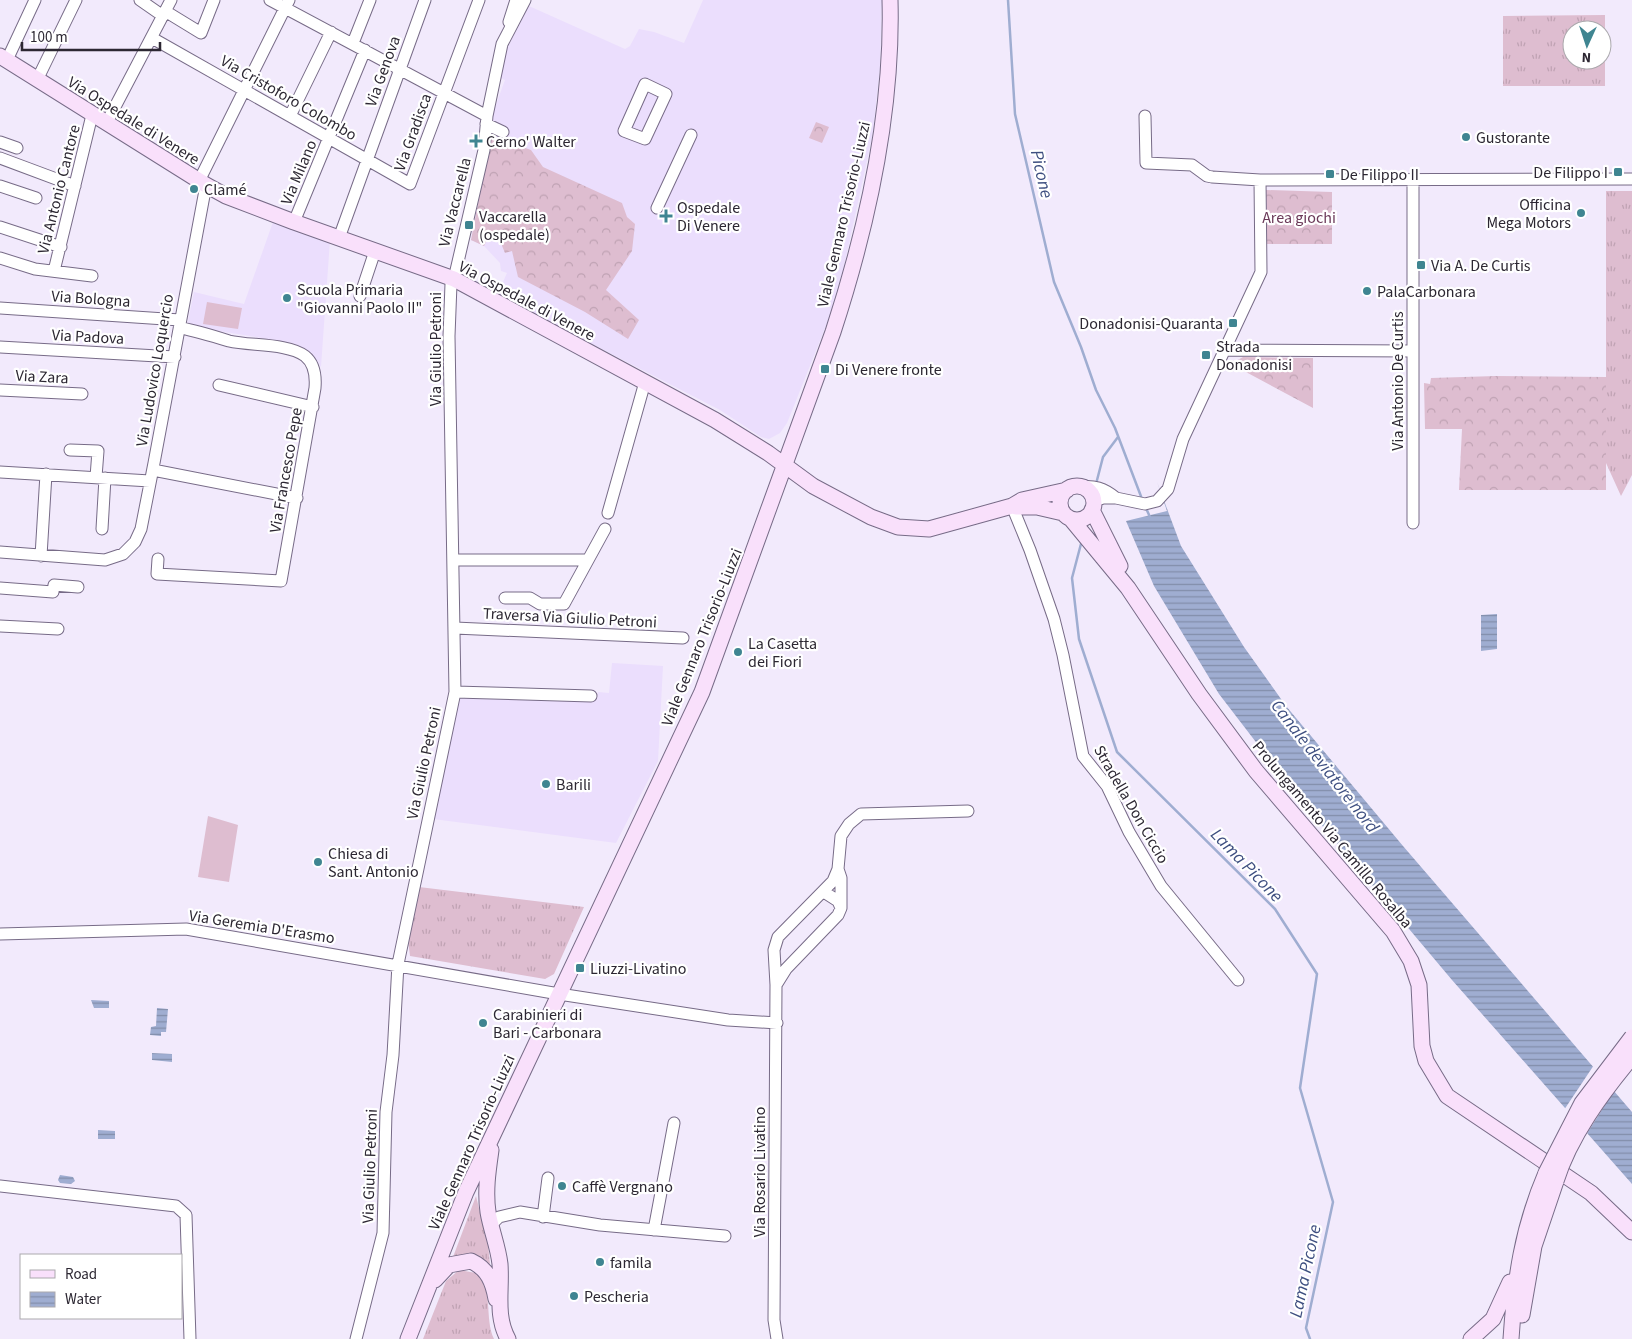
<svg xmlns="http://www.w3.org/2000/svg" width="1632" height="1339" viewBox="0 0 1632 1339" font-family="'Source Sans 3',sans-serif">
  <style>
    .built { fill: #ebdefd }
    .grass { fill: url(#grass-tufts); fill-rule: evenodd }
    .forest { fill: url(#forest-crowns) }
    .pitch { fill: #debdd0 }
    .water { fill: url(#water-rules) }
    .pier { fill: #f2eafc }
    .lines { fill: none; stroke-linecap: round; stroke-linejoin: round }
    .stream { stroke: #9fadd1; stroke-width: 2.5 }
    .street-casing { stroke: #776b87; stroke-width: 13 }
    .secondary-casing { stroke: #776b87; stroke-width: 17 }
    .street { stroke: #fff; stroke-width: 11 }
    .secondary { stroke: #f9e0fb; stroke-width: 15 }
    .secondary-bridge-casing { stroke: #776b87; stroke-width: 17; stroke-linecap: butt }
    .secondary-bridge { stroke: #f9e0fb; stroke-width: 15 }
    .poi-dot { fill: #3f8591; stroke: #fff; stroke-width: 2 }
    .labels { text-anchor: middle; stroke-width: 4.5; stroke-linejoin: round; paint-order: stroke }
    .street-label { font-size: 16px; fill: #2c2732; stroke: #fff }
    .poi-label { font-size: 16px; fill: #2c2732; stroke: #fff; text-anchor: start }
    .park-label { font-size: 16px; fill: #6b3959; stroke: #fff }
    .water-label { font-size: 18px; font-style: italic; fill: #3e4f80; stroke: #fff }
  </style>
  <defs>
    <pattern id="grass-tufts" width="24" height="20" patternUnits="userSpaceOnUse" patternTransform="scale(1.25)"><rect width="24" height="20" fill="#debdd0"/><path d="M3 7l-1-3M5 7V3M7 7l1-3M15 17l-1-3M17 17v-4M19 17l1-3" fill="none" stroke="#bfa2b3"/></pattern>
    <pattern id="forest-crowns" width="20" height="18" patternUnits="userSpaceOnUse" patternTransform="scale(1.25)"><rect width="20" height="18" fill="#debdd0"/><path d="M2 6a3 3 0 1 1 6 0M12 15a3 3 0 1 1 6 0" fill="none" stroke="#bfa2b3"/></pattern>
    <pattern id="water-rules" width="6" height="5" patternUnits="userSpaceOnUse" patternTransform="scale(1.25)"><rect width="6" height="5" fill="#9fadd1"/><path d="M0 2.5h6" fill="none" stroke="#828daa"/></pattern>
  </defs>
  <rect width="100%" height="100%" fill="#f2eafc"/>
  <path class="built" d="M703,0H882L880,68L873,133L842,276L828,321L787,423L780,433L769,439L761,437L720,410L497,295L507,273L501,271L500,263L484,246L471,240L488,154L491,118L505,80L499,77L508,47L529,6L625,49L630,46L639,29L654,32L684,43Z
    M273,222L330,240L321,367L312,353L293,343L187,326L194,292L244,304Z
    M612,663L663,666L658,761L616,843L433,819L458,696L597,700L598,692L609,693Z"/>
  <path class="grass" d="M1605,15V86H1503V16ZM1572,30H1602V60H1572Z
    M1606,191H1632V475L1621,496L1606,463Z
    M419,887L584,907L554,974L545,979L410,956L408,940Z
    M476,1196L488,1245L490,1264L478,1257H453Z
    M459,1270L476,1273C494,1288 484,1318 494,1339H423L446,1281Z"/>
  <path class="forest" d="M816,122L829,127L822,143L809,138Z
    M491,136L531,150L543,167L622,203L627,217L635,224L632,251L606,290L639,320L628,339L585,312L518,277L512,251L505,253L500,241L490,235L484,246L471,240Z
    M1266,190L1332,192V244H1267Z
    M1243,357L1313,358V408L1231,364Z
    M1496,376L1606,377V490H1459L1462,429H1425L1424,383L1430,384L1431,378Z"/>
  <path class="pitch" d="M207,302L242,308L238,329L203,324Z
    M208,816L238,825L229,882L198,877Z"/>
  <path class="water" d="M1157,482L1181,546L1244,647L1286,706L1403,846L1632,1112V1184L1452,980L1298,797L1219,694L1154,586L1126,521L1167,511Z
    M1497,614V649L1481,651V615Z
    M91,1000L109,1001V1008H94Z
    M157,1008L168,1009L166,1032H161V1036L150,1035L151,1027L156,1026Z
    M152,1053L172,1054V1062L152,1060Z
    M98,1130L115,1131V1139H98Z
    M60,1175L73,1177L75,1181L71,1184L60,1183L58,1180Z"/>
  <path class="pier" d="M1594,1065L1615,1089L1586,1135L1564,1110Z"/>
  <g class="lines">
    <path class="stream" d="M1008,0L1015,114L1054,282L1081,347L1096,390L1115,428L1142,499
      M1096,484L1103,457L1118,437
      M1145,506L1150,517
      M1085,528L1088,516
      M1082,540L1072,578L1079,639L1117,752L1275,909L1317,974L1300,1088L1333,1202L1306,1328L1310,1339"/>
    <g class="street-casing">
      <path id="street" d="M140,0L163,16
        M270,0L487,116
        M165,11L201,33L214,0
        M509,22L516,0
        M152,38L410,184L479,0
        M353,43L370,0
        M7,60L35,0
        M37,80L76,0
        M645,84L666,94L645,139L624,131Z
        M290,116L331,32
        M1145,116L1146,163L1192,165L1207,176L1212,177L1260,180L1632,179
        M106,124L171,0
        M486,124L503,132
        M0,142L17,148
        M0,158L75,186
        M199,181L289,0
        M0,186L36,198
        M657,208L691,135
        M294,222L365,50
        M0,227L61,247
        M339,238L425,0
        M0,258L35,269L92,276
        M54,271L92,115
        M360,296L375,251
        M0,308L180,320
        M0,347L175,357
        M1224,350L1413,351
        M219,385L313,407
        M0,390L82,394
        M70,450L98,451L96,477
        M153,470L297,498
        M0,472L150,481
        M1079,487C1094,485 1104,488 1116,498
        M1093,505L1097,500L1103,498H1116L1145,504L1157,501L1168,489L1183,439L1261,272L1260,180
        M1012,506L1030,550L1054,619L1063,655L1083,756L1107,786L1129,832L1161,886L1238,980
        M608,513L645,382
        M1413,523V179
        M102,529L105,478
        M0,552L105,560L123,554L135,542L141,529L154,463L206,185
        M41,556L46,474
        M158,559L157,574L281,581L315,388C316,376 315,364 305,356C288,343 250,346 229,341C213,336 197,331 181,328
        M453,560H588
        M0,588L53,592L54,585L78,587
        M505,598H530L540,604H564L605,529
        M0,626L58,629
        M455,628L683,638
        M455,692L591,696
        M838,869L841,878V908
        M824,892L838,901L841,908L838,915L786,969L776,985L774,950L778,937L833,881L838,869L841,836L849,824L861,814L968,811
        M0,934L186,929L559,994L728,1020L777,1023
        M776,985L774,1320L777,1339
        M0,1186L176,1206L186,1215L190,1339
        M543,1217L548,1178
        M491,1225L499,1217L520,1212L600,1225L725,1236
        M654,1230L674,1123
        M356,1339L383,1233L386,1112L393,1055L398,964L455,692L449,336L451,284L454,279L484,150L487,116L502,44L525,0"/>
    </g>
    <g class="secondary-casing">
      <path id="secondary" d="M0,56L206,185L226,196L294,222L454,279L715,420L768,453L813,486L871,517L898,527L929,529L1012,506L1022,500L1067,490
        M1060 503a17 17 0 1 1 34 0a17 17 0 1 1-34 0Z
        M1016,507H1037L1063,513
        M1092,510L1120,566
        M1071,519L1128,588L1199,694L1256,771L1393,931L1411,961L1419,985L1422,1046L1426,1061L1447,1096L1591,1193L1632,1232
        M491,1150C488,1171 485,1191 488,1212C491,1230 498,1246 500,1264C502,1291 495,1315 508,1339
        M435,1280L449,1265L471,1261C488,1269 493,1282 496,1299
        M1522,1315L1534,1246L1556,1181
        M408,1339L466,1192L702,692L833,332C867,228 893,110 890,0
        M1471,1339L1493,1319L1510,1282
        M1511,1339C1515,1279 1522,1229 1546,1173"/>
    </g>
    <use href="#street" class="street"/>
    <use href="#secondary" class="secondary"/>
    <g class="secondary-bridge-casing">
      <path id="secondary-bridge" d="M1546,1173L1582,1103L1632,1037
        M1556,1181C1570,1136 1602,1093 1632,1057"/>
    </g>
    <use href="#secondary-bridge" class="secondary-bridge"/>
  </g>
  <g class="poi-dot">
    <circle cx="1466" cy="137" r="5"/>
    <path d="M473.5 133.5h5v5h5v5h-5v5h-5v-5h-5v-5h5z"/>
    <rect x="1613" y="167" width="10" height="10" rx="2.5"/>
    <rect x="1325" y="169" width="10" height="10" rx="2.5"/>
    <circle cx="194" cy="189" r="5"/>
    <circle cx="1581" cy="213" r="5"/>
    <path d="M663.5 208.5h5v5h5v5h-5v5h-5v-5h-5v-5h5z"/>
    <rect x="464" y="220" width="10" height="10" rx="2.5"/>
    <rect x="1416" y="260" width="10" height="10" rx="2.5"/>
    <circle cx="1367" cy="291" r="5"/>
    <circle cx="287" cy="298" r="5"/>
    <rect x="1228" y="318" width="10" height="10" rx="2.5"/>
    <rect x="1201" y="350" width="10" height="10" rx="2.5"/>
    <rect x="820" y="364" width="10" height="10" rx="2.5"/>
    <circle cx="738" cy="652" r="5"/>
    <circle cx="546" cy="784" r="5"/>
    <circle cx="318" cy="862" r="5"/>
    <rect x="575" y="963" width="10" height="10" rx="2.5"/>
    <circle cx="483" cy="1023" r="5"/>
    <circle cx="562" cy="1186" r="5"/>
    <circle cx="600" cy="1262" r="5"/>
    <circle cx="574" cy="1296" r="5"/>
  </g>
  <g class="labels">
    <g class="street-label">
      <text transform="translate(382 71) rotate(-70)" y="6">Via Genova</text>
      <text transform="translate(289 97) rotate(30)" y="6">Via Cristoforo Colombo</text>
      <text transform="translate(134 120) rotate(32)" y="6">Via Ospedale di Venere</text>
      <text transform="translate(412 132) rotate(-70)" y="6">Via Gradisca</text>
      <text transform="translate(298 172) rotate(-67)" y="6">Via Milano</text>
      <text transform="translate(58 189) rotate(-76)" y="6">Via Antonio Cantore</text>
      <text transform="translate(454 202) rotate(-76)" y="6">Via Vaccarella</text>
      <text transform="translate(843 214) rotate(-77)" y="6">Viale Gennaro Trisorio-Liuzzi</text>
      <text transform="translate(91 298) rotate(4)" y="6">Via Bologna</text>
      <text transform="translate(527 300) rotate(28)" y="6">Via Ospedale di Venere</text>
      <text transform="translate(88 336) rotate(3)" y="6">Via Padova</text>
      <text transform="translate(435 349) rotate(-90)" y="6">Via Giulio Petroni</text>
      <text transform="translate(154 370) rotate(-80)" y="6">Via Ludovico Loquercio</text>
      <text transform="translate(42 376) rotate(3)" y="6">Via Zara</text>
      <text transform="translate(1397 381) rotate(-90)" y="6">Via Antonio De Curtis</text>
      <text transform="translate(285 470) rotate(-80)" y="6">Via Francesco Pepe</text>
      <text transform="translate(570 617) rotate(3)" y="6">Traversa Via Giulio Petroni</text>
      <text transform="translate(701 637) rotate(-68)" y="6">Viale Gennaro Trisorio-Liuzzi</text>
      <text transform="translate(423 763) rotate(-78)" y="6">Via Giulio Petroni</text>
      <text transform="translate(1132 804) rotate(60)" y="6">Stradella Don Ciccio</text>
      <text transform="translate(1333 834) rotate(50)" y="6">Prolungamento Via Camillo Rosalba</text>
      <text transform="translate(262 926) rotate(9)" y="6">Via Geremia D'Erasmo</text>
      <text transform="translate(471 1142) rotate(-66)" y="6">Viale Gennaro Trisorio-Liuzzi</text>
      <text transform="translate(369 1166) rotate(-88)" y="6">Via Giulio Petroni</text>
      <text transform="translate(759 1172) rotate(-90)" y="6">Via Rosario Livatino</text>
    </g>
    <g class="poi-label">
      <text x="1476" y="143">Gustorante</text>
      <text x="486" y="147">Cerno' Walter</text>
      <text x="1608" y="178" text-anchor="end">De Filippo I</text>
      <text x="1340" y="180">De Filippo II</text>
      <text x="204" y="195">Clamé</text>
      <text x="1571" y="210" text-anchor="end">Officina<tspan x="1571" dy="18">Mega Motors</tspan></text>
      <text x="677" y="213">Ospedale<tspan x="677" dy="18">Di Venere</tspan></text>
      <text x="479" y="222">Vaccarella<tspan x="479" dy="18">(ospedale)</tspan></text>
      <text x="1431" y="271">Via A. De Curtis</text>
      <text x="297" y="295">Scuola Primaria<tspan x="297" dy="18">"Giovanni Paolo II"</tspan></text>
      <text x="1377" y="297">PalaCarbonara</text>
      <text x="1223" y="329" text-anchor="end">Donadonisi-Quaranta</text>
      <text x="1216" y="352">Strada<tspan x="1216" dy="18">Donadonisi</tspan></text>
      <text x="835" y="375">Di Venere fronte</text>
      <text x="748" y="649">La Casetta<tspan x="748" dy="18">dei Fiori</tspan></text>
      <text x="556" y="790">Barili</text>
      <text x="328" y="859">Chiesa di<tspan x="328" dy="18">Sant. Antonio</tspan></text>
      <text x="590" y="974">Liuzzi-Livatino</text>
      <text x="493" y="1020">Carabinieri di<tspan x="493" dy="18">Bari - Carbonara</tspan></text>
      <text x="572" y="1192">Caffè Vergnano</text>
      <text x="610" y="1268">famila</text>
      <text x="584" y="1302">Pescheria</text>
    </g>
    <g class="park-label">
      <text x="1299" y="223">Area giochi</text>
    </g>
    <g class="water-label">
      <text transform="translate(1042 174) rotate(77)" y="6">Picone</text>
      <text transform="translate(1325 766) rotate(52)" y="6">Canale deviatore nord</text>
      <text transform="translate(1247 865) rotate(46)" y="6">Lama Picone</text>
      <text transform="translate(1305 1271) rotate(-78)" y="6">Lama Picone</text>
    </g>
  </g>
  <rect x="20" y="1254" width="162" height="65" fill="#ffffff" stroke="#aba9ad"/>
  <rect x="30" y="1270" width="25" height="8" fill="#f9e0fb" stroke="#aba9ad"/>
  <text x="65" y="1279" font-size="15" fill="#2c2732">Road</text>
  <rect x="30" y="1292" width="25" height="15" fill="url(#water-rules)" stroke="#aba9ad"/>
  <text x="65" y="1304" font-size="15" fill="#2c2732">Water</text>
  <g transform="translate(1587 45) rotate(183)"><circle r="24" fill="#ffffff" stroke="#aba9ad"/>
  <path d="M0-4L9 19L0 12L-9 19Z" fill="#3f8591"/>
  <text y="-8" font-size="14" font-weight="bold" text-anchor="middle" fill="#2c2732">N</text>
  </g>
  <path d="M22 42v8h138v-8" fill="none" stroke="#2c2732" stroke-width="2.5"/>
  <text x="30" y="42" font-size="15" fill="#2c2732" stroke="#ffffff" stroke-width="4" paint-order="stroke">100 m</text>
</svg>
